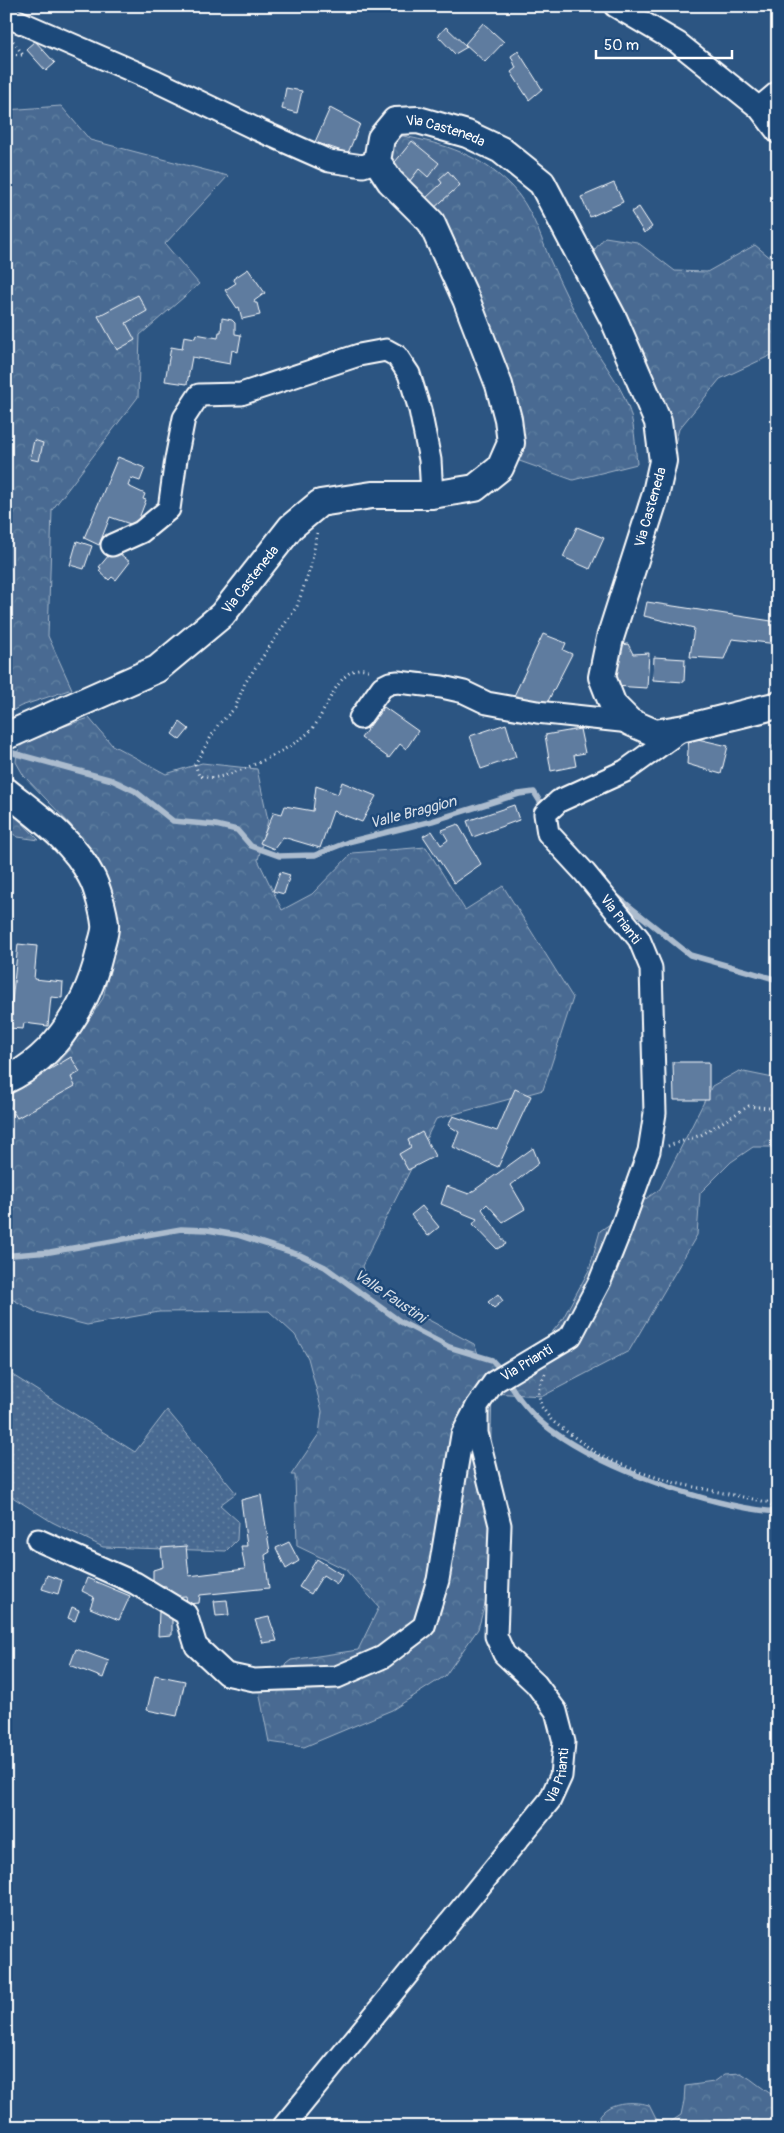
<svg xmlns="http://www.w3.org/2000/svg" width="784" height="2133" viewBox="0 0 784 2133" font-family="Pangolin,sans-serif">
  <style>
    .grass { fill: url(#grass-dots); stroke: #a4b5c8 }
    .forest { fill: url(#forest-crowns); stroke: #a4b5c8 }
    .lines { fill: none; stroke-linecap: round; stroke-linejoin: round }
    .stream { stroke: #acbcce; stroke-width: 5.5 }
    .building { fill: #5e7c9f; stroke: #fff }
    .minor-casing { stroke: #fff; stroke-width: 25 }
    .tertiary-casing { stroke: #fff; stroke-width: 30 }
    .path { stroke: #fff; stroke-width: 3; stroke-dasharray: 1 4; stroke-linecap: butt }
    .minor { stroke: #1f4a7a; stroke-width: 21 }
    .tertiary { stroke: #1f4a7a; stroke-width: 26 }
    .labels { text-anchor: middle; stroke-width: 5; stroke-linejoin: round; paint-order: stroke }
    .street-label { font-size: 14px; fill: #fff; stroke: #1f4a7a }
    .water-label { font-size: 15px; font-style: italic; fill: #d5dde6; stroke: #1f4a7a }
  </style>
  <defs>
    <pattern id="grass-dots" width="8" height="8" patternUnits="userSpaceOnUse" patternTransform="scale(1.25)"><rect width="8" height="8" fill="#486b92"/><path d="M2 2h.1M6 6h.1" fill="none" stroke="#6381a2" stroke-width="1.8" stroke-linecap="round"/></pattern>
    <pattern id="forest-crowns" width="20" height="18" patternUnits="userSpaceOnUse" patternTransform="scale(1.25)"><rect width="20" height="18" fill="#486b92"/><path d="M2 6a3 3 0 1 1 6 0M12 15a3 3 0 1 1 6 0" fill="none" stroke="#6381a2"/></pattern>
  </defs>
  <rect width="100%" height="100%" fill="#2c5582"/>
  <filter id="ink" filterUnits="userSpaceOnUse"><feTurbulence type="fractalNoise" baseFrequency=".02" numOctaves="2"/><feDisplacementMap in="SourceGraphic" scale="10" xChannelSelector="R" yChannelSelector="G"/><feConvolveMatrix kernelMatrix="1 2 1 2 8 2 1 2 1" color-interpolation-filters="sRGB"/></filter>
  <g filter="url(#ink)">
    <path class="grass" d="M6,1371L135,1452L167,1410L236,1493L220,1505L238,1521L237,1540L226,1551L103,1547L52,1522L6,1493Z"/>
    <path class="forest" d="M61,106L90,140L228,176L165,244L199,284L140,335L138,397L52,510L48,636L72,689L21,706L6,714V110Z
      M403,136C445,144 480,155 511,186C531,206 540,235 550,260C561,285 574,311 587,335C599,359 618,379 627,404C635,423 635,444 637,464L573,480L511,458L513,432L384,143L387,138Z
      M605,237L637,242L675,271L707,272L755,245L778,264V352L720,379L679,429L670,461L586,260Z
      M89,718L112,745L166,774L202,763L257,769L268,820L258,860L282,910L312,894L352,853L426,847L465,910L503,886L573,998L543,1090L436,1119L362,1266L365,1278L412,1311L474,1344L479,1356L492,1360L503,1368L545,1341L562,1320L589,1270L600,1231L660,1189L712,1086L739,1071L778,1079V1147H753L731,1162L700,1193L697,1235L629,1351L543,1396L492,1393L490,1468L500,1551L478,1629L445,1676L392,1710L304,1747L269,1742L258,1686L291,1660L358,1650L379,1607L345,1569L297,1546L295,1475H291L319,1434L322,1411L308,1358L295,1335L269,1311L159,1312L87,1325L36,1312L6,1296V1100L55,1065L69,1050L103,998L112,959L114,925L90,850L70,824L24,776L16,762L17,752L25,741L35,736Z
      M6,806L39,840L18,837L6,830Z
      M741,2073C754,2080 764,2091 778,2098V2127H596C599,2101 630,2100 649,2105L656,2119L669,2123L681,2115L684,2101L685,2086L714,2082L725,2074Z"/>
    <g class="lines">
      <path class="stream" d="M6,751L112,780L135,791L173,821L216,825L237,830L251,846L279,856L315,855L348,842L432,821L519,794L534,792L544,808
        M614,894L690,955L778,980
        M6,1254L13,1255L50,1252L181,1229L207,1230L237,1235L300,1255L325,1267L401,1322L449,1347L492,1360L502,1371
        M507,1379C518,1399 533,1417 551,1430C606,1470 711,1507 778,1512"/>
    </g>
    <path class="building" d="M483,23L504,42L485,62L465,44Z
      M446,27L467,47L455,54L438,36Z
      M35,41L55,63L46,71L26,49Z
      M518,51L542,89L529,100L511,72L516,68L511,56Z
      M286,88L302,91L297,113L282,109Z
      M330,108L360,124L348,153L315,142Z
      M412,141L439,163L428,177L419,169L409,182L391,167Z
      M448,171L460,185L433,209L425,199L442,183L439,179Z
      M614,183L623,202L590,217L581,197Z
      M639,207L652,227L644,233L631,212Z
      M248,269L265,293L254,301L255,303H257L260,315L242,319L239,307L237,308L225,290L236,283L233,279Z
      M138,295L147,311L126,323L135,340L117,350L98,316Z
      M222,318L232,320L235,323V334L241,335L238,352L232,350L230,364L192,357L187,384L165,381L171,347L182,349L184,336L195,338L196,334L218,338L219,332H221Z
      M34,440L43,443L39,461L30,459Z
      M118,457L145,468L140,481L131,478L128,486L145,494L143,499L146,500L136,526L110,517L99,545L84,538Z
      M577,527L604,538L590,569L563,557Z
      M77,541L92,546L84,569L70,565Z
      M114,549L130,562L116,580L112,577L109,580L99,571L101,568L99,567Z
      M647,602L778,622V644L732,639L724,659L690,657L694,628L644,616Z
      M543,634L566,643L563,650L572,654L545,707L514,696Z
      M628,644L633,654L649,653L647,688L614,686L616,646Z
      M654,657L685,659L684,682L653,680Z
      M384,707L418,731L406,749L400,744L389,758L361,738Z
      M180,722L189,729L180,740L172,734Z
      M506,724L516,757L481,769L470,736Z
      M580,729L585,753L574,755L576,766L551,771L545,735Z
      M689,737L728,746L721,774L687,764Z
      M778,745V774L777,775L772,746Z
      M342,782L376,796L362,822L333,811L320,848L283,837L274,849L260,843L274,812L282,814L285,806L313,811L316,786L338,794Z
      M514,805L519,820L473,837L467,821Z
      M458,824L481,864L454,883L423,836L432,831L441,845L448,840L442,830Z
      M280,872L290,875L284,894L273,891Z
      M18,944L37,946L34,979L63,982L62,998L51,997L48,1026L24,1023L23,1029L8,1028L6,1051V1011H11Z
      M71,1057L80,1072L71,1077L75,1086L17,1118L6,1100V1095Z
      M673,1062H709V1100H674Z
      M515,1089L531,1096L498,1167L453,1147L459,1132L448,1125L453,1116L497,1131Z
      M422,1132L435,1156L408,1170L399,1154L411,1147L408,1140Z
      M533,1148L539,1163L511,1185L525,1209L503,1222L487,1204L482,1209L506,1244L497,1249L473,1224L477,1219L441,1204L447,1186L469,1194Z
      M422,1206L439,1227L428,1236L411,1215Z
      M498,1294L503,1301L494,1308L488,1302Z
      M261,1495L270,1552L265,1555L269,1588L200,1595L199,1603L187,1604L186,1596L168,1597L166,1586L153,1585V1570L163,1567L161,1548L186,1546L189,1576L245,1569L241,1546H247L241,1500Z
      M289,1542L299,1561L286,1569L276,1548Z
      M317,1559L342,1575L337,1584L323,1575L311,1594L299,1587Z
      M47,1575L62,1580L58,1594L42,1589Z
      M87,1578L130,1596L119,1620L90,1608L94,1597L82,1591Z
      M227,1600L229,1615L216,1616L214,1601Z
      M72,1607L79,1610L75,1621L68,1618Z
      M159,1611L172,1612V1635L158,1636Z
      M269,1617L277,1641L263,1643L255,1620Z
      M76,1649L109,1661L103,1678L70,1665Z
      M155,1675L185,1681L177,1716L147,1710Z"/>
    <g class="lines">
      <g class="minor-casing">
        <g id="minor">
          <path d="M615,6L678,43L759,108L778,133"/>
          <path d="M6,16L156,81L254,128L329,161L363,166L377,161"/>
          <path d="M759,108L778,92"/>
          <path d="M112,545L141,532L169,509L176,459L184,418L199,395L241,394L359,355L386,350L397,356L409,374L420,410L430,460L432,495"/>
          <path d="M360,718L382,687L390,683L398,682L442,687L464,692L487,703L537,712L630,722"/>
          <path d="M38,1540L135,1583L186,1614L196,1646L226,1674L254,1680L337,1677L383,1657L424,1626L438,1580L462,1435L476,1408"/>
          <path id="s1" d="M283,2127L550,1800L561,1776L564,1742L556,1711L536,1684L504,1654L496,1636L500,1525L477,1433V1406L494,1382L571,1336L600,1281L622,1226L649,1151L655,1113L651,968L639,939L585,873L548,833L545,814L559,801L625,771L683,729"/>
        </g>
      </g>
      <g class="tertiary-casing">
        <g id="tertiary">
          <path id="s2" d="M6,736L157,669L222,615L291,527L320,503L372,495H432L475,488L500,468L511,443L508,419L499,385L466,299L431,222L390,181L377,161L381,138L395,121L418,120L467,134L501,150L542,183L614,320L658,422L663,461L655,497L610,638L602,677L613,705L630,722L655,733L685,728L778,705"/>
          <path d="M6,791C37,816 73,840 91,876C97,886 104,913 105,924C106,930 103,939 101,946C91,999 57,1057 6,1080"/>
        </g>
      </g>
      <path class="path" d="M13,41L23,55
        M6,54L22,55
        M317,533L311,566L297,606L245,683L235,708L218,725L195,764L199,776C205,777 212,778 218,777C241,773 298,746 313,728C325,713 337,672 359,669C363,668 368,670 371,671
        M668,1146L701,1135L749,1106L778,1109
        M545,1374L538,1390L541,1406L552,1421L599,1455L639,1472L675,1483L767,1502L778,1509"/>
      <use href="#minor" class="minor"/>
      <use href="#tertiary" class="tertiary"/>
    </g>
  </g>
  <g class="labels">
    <g class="street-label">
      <text dy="5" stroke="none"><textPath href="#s2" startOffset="1030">Via Casteneda</textPath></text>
      <text transform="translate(650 507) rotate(-74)" y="5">Via Casteneda</text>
      <text dy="5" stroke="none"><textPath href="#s2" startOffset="295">Via Casteneda</textPath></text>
      <text transform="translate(621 919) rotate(53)" y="5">Via Prianti</text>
      <text dy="5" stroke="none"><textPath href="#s1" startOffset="912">Via Prianti</textPath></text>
      <text dy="5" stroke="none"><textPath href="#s1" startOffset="448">Via Prianti</textPath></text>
    </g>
    <g class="water-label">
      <text transform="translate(413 812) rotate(-15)" y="5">Valle Braggion</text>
      <text transform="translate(390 1296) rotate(34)" y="5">Valle Faustini</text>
    </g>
  </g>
  <rect width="784" height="2133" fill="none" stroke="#1f4a7a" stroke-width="25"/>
  <rect x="12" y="12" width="759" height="2108" fill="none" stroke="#fff" stroke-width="2" filter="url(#ink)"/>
  <path d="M596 50v8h136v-8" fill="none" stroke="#ffffff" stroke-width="2.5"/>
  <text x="604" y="50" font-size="15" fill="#ffffff" stroke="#1f4a7a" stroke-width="4" paint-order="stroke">50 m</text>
</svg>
